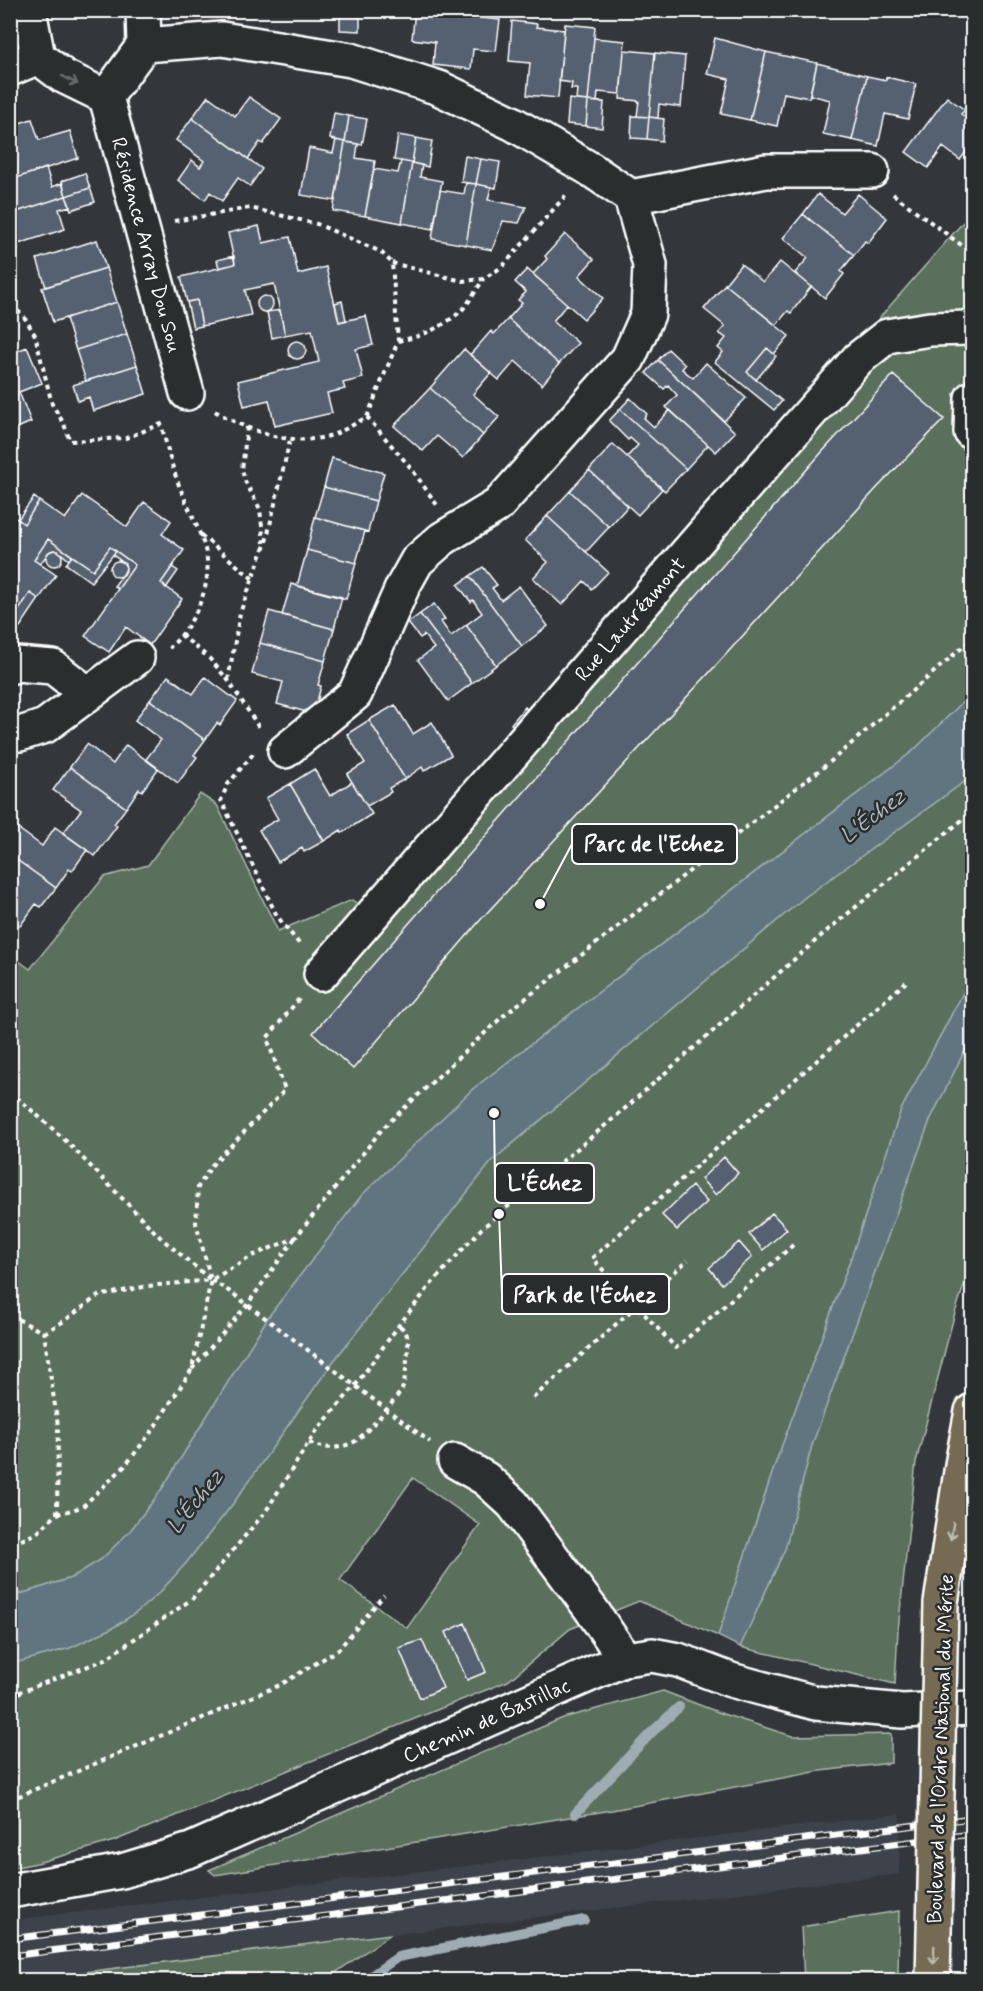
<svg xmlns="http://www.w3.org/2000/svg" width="983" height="1991" viewBox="0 0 983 1991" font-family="Mynerve,sans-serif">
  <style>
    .built { fill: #3d434b }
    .green { fill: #5a705b; stroke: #acb8ad; stroke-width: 1.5; fill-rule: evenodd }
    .water { fill: #607480; stroke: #a0acb3; stroke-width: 1.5 }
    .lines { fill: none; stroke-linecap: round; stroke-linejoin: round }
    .stream { stroke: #a0acb3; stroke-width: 10 }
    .building { fill: #556070; stroke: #fff; stroke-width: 1.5 }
    .minor-casing { stroke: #fff; stroke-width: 38 }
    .major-casing { stroke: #fff; stroke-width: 38 }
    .path { stroke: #fff; stroke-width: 4; stroke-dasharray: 4.5 4.5; stroke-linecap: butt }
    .minor { stroke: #2a2d2e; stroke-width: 33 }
    .major { stroke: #746b52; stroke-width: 33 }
    .rail-casing { stroke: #fff; stroke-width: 7 }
    .rail { stroke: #2a2d2e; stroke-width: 4.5; stroke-dasharray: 14; stroke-linecap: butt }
    .major-bridge-casing { stroke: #fff; stroke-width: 38; stroke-linecap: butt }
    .major-bridge { stroke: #746b52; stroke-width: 33 }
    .oneway { stroke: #6a6c6d }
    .oneway2 { stroke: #c0bcb1 }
    .labels { text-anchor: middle; stroke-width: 5; stroke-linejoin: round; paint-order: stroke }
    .street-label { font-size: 21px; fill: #fff; stroke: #2a2d2e }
    .water-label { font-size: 22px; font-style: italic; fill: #b0bac0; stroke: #2a2d2e }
    .leader { fill: none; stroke: #fff; stroke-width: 2 }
    .callout-dot { fill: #fff; stroke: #2a2d2e; stroke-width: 2 }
    .callout { fill: #2a2d2e; stroke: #fff; stroke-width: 2 }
    .callout-label { font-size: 22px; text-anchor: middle; font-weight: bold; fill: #fff }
  </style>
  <rect width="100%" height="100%" fill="#33373b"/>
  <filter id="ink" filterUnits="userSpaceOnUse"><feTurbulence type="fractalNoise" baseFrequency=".0167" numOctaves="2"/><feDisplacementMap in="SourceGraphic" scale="12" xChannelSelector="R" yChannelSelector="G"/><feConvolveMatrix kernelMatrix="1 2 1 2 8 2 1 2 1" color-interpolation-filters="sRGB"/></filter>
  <g filter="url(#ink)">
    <path class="built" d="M900,1814L899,1874L11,1980V1920Z"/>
    <path class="green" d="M972,212V693L913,751L474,1088L362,1195L269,1316L160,1492L130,1531L102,1559L71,1578L11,1597V955L30,969L104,877L148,865L200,794L217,805L278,931L352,900L364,908Z
      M972,776V976L901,1110L851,1258L776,1462L718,1636L639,1601L570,1629L508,1681L114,1841L37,1863L11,1868L10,1664L70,1648L114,1627L137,1612L160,1592L186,1563L232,1505L332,1363L492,1161L805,897ZM413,1478L480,1525L407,1628L340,1580Z
      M972,1036V1261L954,1316L916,1462L898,1630L895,1684L740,1647L785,1549L812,1445L930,1120Z
      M663,1691L723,1714L792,1736L891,1734V1763L820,1771L612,1810L215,1875L209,1870L563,1718Z
      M899,1911L898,1980H804L801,1927Z
      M391,1934L325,1980H20Z"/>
    <path class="water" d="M972,693V776L805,897L492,1161L332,1363L232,1505L186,1563L160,1592L137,1612L114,1627L70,1648L11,1664V1597L71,1578L102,1559L130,1531L160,1492L269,1316L362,1195L474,1088L913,751Z
      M972,976V1036L930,1120L812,1445L785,1549L740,1647L718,1636L776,1462L851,1258L901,1110Z"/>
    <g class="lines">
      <path class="stream" d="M575,1814L651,1733L679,1707
        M365,1980L398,1957L584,1920"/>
    </g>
    <path class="building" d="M340,10H360V31L340,30Z
      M415,10L500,20L496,51L473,49L471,69L433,65L435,42L412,39Z
      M512,21L537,24L536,27L564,30L558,98L527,95L530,63L509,61Z
      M565,24L595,27L588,101L576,100L577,89H571L572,83L559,81Z
      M594,38L625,41L620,94L598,92L597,102L588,101Z
      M715,38L766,52L750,120L721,114L729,79L707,74Z
      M624,50L655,53L649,117L637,116L639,101L620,99Z
      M766,52L817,63L809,98L784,93L777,126L750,120Z
      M655,53L685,56L681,107L659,104L658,118L649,117Z
      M817,63L867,76L852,140L823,134L830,100L810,95Z
      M867,76L886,80V77L916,84L908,119L885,114L878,146L852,140Z
      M208,96L235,116L249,97L281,119L263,144L260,142L248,159L192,118Z
      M947,97L965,110L961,114L972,123V144L960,160L943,147L928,168L906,152Z
      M569,99L588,101L586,126L567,124Z
      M588,101L604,102L602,128L586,126Z
      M334,113L349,116L345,142L330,139Z
      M349,116L367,119L362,145L345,142Z
      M632,116L649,117L647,139L631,138Z
      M649,117L664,119L662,141L647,139Z
      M192,118L262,169L250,186L238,178L222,201L210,192L205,200L178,180L192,160L200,167L204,161L176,140Z
      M32,119L39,140L70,131L78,158L13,179L10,171V126Z
      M398,135L416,138L412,163L394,160Z
      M416,138L432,141L428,167L412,163Z
      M336,140L345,142L335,201L301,195L309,148L333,153Z
      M345,142L358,144L356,158L375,161L365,216L333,211Z
      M465,156L481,159L476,184L461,182Z
      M481,159L500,162L496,188L476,184Z
      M401,161L412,163L402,223L365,216L374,169L398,173Z
      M412,163L422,165L420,177L442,181L433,229L402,223Z
      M46,168L52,187L62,183L66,196L10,214V180Z
      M85,173L90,188L66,196L62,181Z
      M466,183L476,184L466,245L432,239L440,190L464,194Z
      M476,184L491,187L488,200L526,207L519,223L503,221L492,250L466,245Z
      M90,188L95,202L71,210L66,196Z
      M818,194L842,213L858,194L887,218L868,243L865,241L854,255L803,214Z
      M66,196L70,206L59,209L65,229L15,245L10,230V214Z
      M803,214L854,255L841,271L844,274L825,298L795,273L808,258L783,238Z
      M259,226L263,243L290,237L298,274L326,267L339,322L366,316L373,345L356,349L363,378L343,383L345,389L327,393L332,413L275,426L269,400L244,406L238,381L319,362L312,330L285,335L274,284L245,290L251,315L202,326L197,300L187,302L181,277L235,264L228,233Z
      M565,234L594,259L579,276L603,298L584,319L533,274L547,259L545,256Z
      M97,240L106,268L46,287L37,259Z
      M234,256L235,264L219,268L217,260Z
      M780,262L811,287L791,313L788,311L776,325L725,284L741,264L763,282Z
      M106,268L117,302L53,322L42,288Z
      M527,269L567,304L553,321L578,343L559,364L508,319L522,303L518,300L526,292L515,282Z
      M725,284L789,336L774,354L767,348L747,372L782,401L774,410L715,362L723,352L718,348L726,338L719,333L725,326L704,309Z
      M257 304a8 8 0 1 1 16 0a8 8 0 1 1-16 0Z
      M197,300L202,326L193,328L187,302Z
      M342,301L346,320L339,322L335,303Z
      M117,302L127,334L76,350L66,318Z
      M280,310L285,335L272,338L267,312Z
      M508,319L559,364L542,385L515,361L499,380L470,355L491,331L494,334Z
      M127,334L137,365L86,381L76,350Z
      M288 350a9 9 0 1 1 18 0a9 9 0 1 1-18 0Z
      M27,347L42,383L19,392L31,422L10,431V354Z
      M767,348L776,356L756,380L747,372Z
      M464,349L491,373L473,394L499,417L483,435L430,388Z
      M668,349L685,365L682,369L693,378L706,363L746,398L724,421L658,360Z
      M658,360L735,432L716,452L666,407L677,395L668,385L664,389L646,373Z
      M137,365L146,394L93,411L89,397L78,401L73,385Z
      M893,375L944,419L877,488L709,673L483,917L353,1069L313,1033L823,451Z
      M430,388L483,435L463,458L437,436L423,451L394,426Z
      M630,398L647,414L644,418L654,427L670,410L708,445L686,469L620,409Z
      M620,409L686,469L665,491L627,457L638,445L630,438L628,440L609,421Z
      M613,444L662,489L638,515L589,470Z
      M332,458L384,473L376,501L324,487Z
      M589,470L628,506L609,527L570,491Z
      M324,487L376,501L368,532L315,517Z
      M570,491L609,527L586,552L547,516Z
      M82,495L127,527L144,502L171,521L162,534L184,550L161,583L182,599L150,645L126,627L109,652L85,636L135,565L110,547L93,570L48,539L34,560L56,575L39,599L30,593L17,613L10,608V514L24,524L39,501L65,519Z
      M34,497L39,501L24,524L18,519Z
      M547,516L608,572L592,589L584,581L562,605L533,578L548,562L525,540Z
      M315,517L365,531L356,563L307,550Z
      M48,539L72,556L69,560L58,551L54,550L49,552L40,564L34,560Z
      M110,547L116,551L91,582L66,564L72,556L93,570Z
      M46 558a8 8 0 1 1 16 0a8 8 0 1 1-16 0Z
      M307,550L356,563L346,599L297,586Z
      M116,551L135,565L118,589L114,586L124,573L126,568L125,564L113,555Z
      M110 569a8 8 0 1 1 16 0a8 8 0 1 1-16 0Z
      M172,567L178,571L166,588L161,583Z
      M483,567L497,585L492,588L501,600L519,586L548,626L522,646L470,576Z
      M470,576L522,646L496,665L466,625L482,613L473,600L471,602L458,585Z
      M291,584L342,597L334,629L282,615Z
      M30,593L39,599L20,627L10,620V608L17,613Z
      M434,604L445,619L441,622L451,636L466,625L496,665L472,683L420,614Z
      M269,611L334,629L325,661L260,643Z
      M420,614L472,683L448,701L418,660L434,648L424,635L420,638L408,623Z
      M260,643L325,661L318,685L321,686L314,714L277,704L283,682L252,674Z
      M168,676L193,694L205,677L237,701L220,725L217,723L205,740L150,700Z
      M150,700L205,740L194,755L197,757L178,783L146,759L161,740L135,720Z
      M395,705L413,734L432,722L451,755L424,771L422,767L405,779L369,720Z
      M525,707L532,717L520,732L511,724Z
      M369,720L405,779L389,788L391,792L367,806L347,774L365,763L347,734Z
      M87,744L113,764L126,745L158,769L142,791L139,789L126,808L70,767Z
      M70,767L126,808L114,824L117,826L95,856L63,833L81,810L53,790Z
      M314,769L330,796L352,782L372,814L342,833L341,830L324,841L290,784Z
      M290,784L324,841L304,852L302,848L278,862L259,830L278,819L266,798Z
      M16,827L42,846L55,827L87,850L72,871L69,869L56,888L10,855V834Z
      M10,855L56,888L41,907L36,904L20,926L10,919Z
      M724,1157L738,1173L716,1195L701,1179Z
      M692,1186L707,1202L677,1230L662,1215Z
      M772,1213L787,1229L763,1250L749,1234Z
      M739,1242L752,1257L722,1284L709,1268Z
      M465,1623L486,1672L467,1680L446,1632Z
      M422,1640L443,1688L420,1698L399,1648Z"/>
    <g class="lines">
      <g class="minor-casing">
        <path id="minor" d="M29,10L38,57L63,76L106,97L187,393
          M144,45L222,39L351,60L439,88L512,123L590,169L631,197L766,171H872
          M10,69L38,57
          M106,97L144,45L143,10
          M971,432L972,398
          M10,667L16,664L53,667L88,694
          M10,734H20L45,726L137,658
          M285,751L355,694L403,586L417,561L442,539L498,505L628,359L648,314L650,265L631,197
          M321,974L712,524L858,359L887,336L930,329L969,328L972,325
          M455,1461L486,1479L513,1504L591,1609L625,1659
          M10,1891L122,1871L191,1850L625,1659L652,1655L678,1660L731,1680L816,1703L902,1711L972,1708"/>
      </g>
      <g class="major-casing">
        <path id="major" d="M941,1603L962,1465L972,1411"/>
      </g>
      <path class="path" d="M893,194L972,253
        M174,221L250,208L317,224L381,252L392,263L398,341L367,417
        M392,263L462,281L483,279L502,267L568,193
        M10,305L23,315L35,335L52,404L64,424L70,441L126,438L161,424C167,446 172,469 181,490C200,537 221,560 196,612C189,625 181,638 169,648
        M398,341C421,337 443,327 461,311C469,303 476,290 483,280
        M215,411C246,430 289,446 325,437C339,434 354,424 367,417L411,468L437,505
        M247,427L242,470L245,481L260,509L264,543
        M201,535L253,579
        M181,635L209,658L228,680L260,729
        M228,680L240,613L266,542L290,440
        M253,754L228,784L221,800L277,916L301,946
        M10,1091L64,1139L162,1239L211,1280L196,1223L198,1187L212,1165L285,1090L267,1038L299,999
        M793,1245L676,1348L592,1258L906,982
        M10,1315L44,1333L58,1426L57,1514L37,1533L10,1545
        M44,1333L64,1321L98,1296L148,1286L211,1280L232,1293L430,1442
        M192,1369L247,1305L295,1238
        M533,1398L688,1260
        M309,1443C324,1449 338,1450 354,1442C361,1439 400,1396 403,1387C405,1381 409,1347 408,1341C408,1334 404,1329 399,1325
        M57,1514L82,1507L125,1466L152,1431L192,1369L211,1280L254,1255L295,1238L384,1127L503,1016L830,762L972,639
        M10,1696L104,1660L192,1599L266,1511L314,1434L355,1386L399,1325L433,1282L481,1229L614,1118L829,929L972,812
        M10,1800L280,1685L338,1650L384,1595"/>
      <use href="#minor" class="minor"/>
      <use href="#major" class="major"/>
      <g class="rail-casing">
        <path id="rail" d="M10,1939L972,1818
          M10,1956L972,1834"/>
      </g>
      <use href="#rail" class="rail"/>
      <g class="major-bridge-casing">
        <path id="major-bridge" d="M933,1980L941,1603"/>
      </g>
      <use href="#major-bridge" class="major-bridge"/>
    </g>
    <defs><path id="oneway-shaft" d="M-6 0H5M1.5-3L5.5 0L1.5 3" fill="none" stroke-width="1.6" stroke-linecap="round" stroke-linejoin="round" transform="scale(1.5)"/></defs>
    <use class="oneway" href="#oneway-shaft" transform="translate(70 80) rotate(27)"/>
    <g class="oneway2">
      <use href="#oneway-shaft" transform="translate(952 1531) rotate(99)"/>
      <use href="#oneway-shaft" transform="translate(934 1955) rotate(91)"/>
    </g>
  </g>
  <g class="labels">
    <g class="street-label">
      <text transform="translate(147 245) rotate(75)" y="7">Résidence Array Dou Sou</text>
      <text transform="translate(630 619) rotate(-49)" y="7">Rue Lautréamont</text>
      <text transform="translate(486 1720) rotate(-24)" y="7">Chemin de Bastillac</text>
      <text transform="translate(940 1749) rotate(-88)" y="7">Boulevard de l'Ordre National du Mérite</text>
    </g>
    <g class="water-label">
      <text transform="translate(872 815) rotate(-37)" y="8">L'Échez</text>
      <text transform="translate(194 1501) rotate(-51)" y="8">L'Échez</text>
    </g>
  </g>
  <path class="leader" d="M540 904L572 844M494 1113L495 1183M499 1214L502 1294"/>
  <g class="callout-dot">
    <circle cx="540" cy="904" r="6"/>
    <circle cx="494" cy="1113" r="6"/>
    <circle cx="499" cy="1214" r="6"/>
  </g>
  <g class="callout">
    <rect x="572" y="824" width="165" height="40" rx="6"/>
    <rect x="495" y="1163" width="99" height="40" rx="6"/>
    <rect x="502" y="1274" width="167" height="40" rx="6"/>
  </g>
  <g class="callout-label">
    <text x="654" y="851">Parc de l'Echez</text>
    <text x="545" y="1190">L'Échez</text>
    <text x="585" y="1302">Park de l'Échez</text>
  </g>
  <rect width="983" height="1991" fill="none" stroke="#2a2d2e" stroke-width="36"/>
  <rect x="18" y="18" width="947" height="1955" fill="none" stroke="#fff" stroke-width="2" filter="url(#ink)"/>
</svg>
